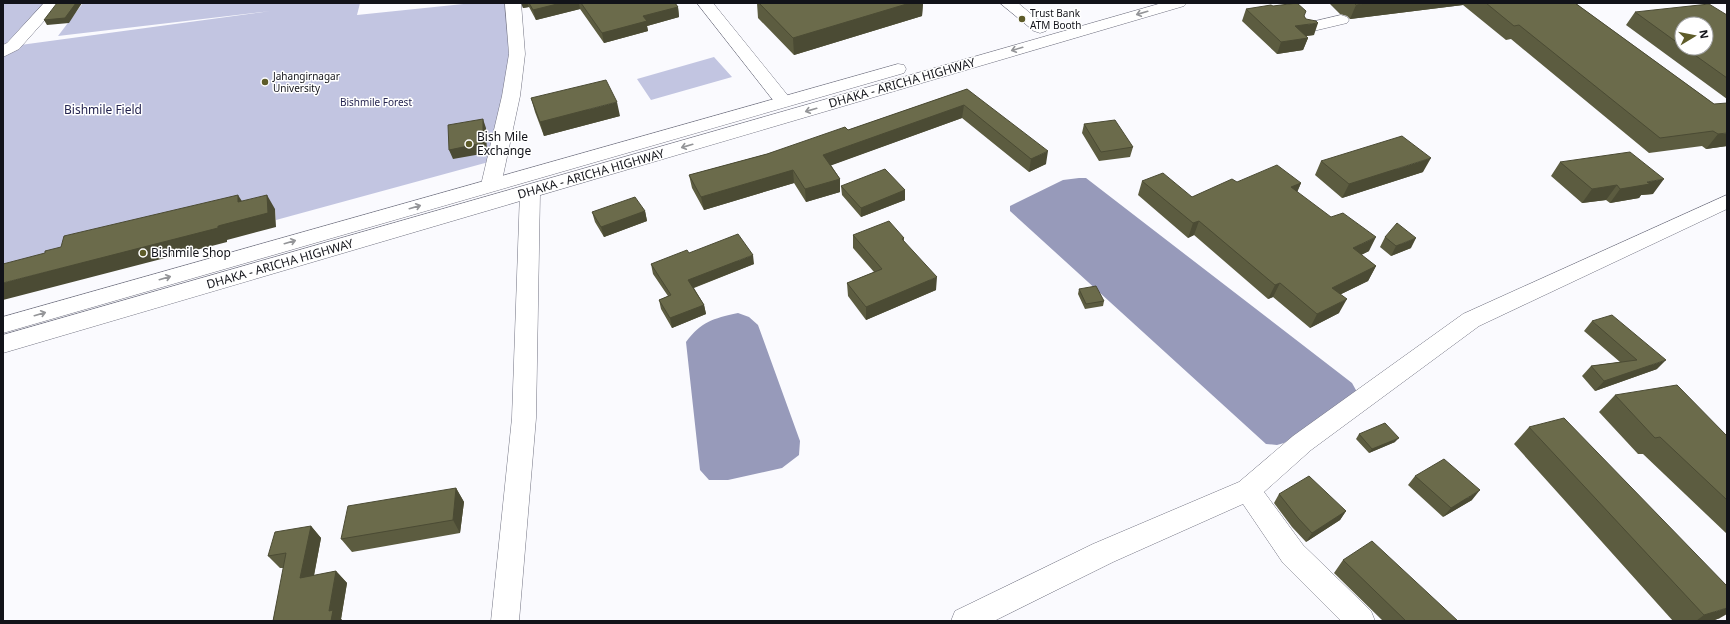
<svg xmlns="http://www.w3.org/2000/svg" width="1730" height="624" viewBox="0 0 1730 624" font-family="'Noto Sans',sans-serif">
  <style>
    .green { fill: #c2c5e1 }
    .water { fill: #979aba }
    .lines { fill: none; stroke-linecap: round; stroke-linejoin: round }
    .minor-casing { stroke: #737483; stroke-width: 1 }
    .tertiary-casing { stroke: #737483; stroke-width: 1 }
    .trunk-casing { stroke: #737483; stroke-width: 1 }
    .minor { fill: #fff; fill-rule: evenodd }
    .tertiary { fill: #fff; fill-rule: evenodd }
    .trunk { fill: #fff; fill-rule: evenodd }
    .wall { fill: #5c5c40; fill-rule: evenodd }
    .shaded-wall { fill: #4b4b34 }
    .building { fill: #6b6b4b; stroke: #4b4b34 }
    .oneway { stroke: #949598 }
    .poi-dot { fill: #5e5c29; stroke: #fff; stroke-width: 1.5 }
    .labels { text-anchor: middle; stroke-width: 3; stroke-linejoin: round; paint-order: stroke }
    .far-poi-label { font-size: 10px; fill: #121319; stroke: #fff; text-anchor: start }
    .far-park-label { font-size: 10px; fill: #24244f; stroke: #fff }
    .street-label { font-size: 12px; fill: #121319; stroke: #fff }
    .park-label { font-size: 12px; fill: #24244f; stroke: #fff }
    .poi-label { font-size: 12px; fill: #121319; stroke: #fff; text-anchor: start }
  </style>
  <rect width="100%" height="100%" fill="#fafafe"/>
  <path class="green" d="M3,3H52L13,46L271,11L58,36L83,3H360L357,15L473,3H504L517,54L496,160L276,220L275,209L3,280Z
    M714,57L732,77L651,100L637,79Z"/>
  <path class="water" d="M1079,178H1086L1352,383L1357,392V398L1284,443L1277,445L1266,444L1010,211V206L1063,180Z
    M738,313L749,317L758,325L800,441L799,455L782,468L728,480H709L700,470L686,342C702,321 712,319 738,313Z"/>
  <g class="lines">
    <g class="minor-casing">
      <path id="minor" d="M44,3H60L19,49L3,57V45L7,43Z
        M697,3H713L789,97L792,101L789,105L783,106L777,105Z
        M1000,3H1018L1048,28L1046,31L1040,33L1034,31Z
        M1341,15L1347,17L1349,20L1347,23L1309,32L1303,30L1301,27L1303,24Z"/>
    </g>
    <g class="tertiary-casing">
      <path id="tertiary" d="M505,3H521L525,54L520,96L501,185L498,189L491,191L484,189L481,185L502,96L509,54Z
        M530,186L537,188L540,192L536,418L519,621H491L512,418L520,192L523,188Z
        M1727,195V209L1479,326L1311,450L1264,492L1303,545L1371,611L1375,621H1341L1283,563L1243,504L1113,562L994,621H951L955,611L1093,544L1239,482L1293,436L1463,314Z"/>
    </g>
    <g class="trunk-casing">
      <path id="trunk" d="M1162,3H1187L1184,6L3,353V335Z
        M898,64L904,65L906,69L904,73L3,333V317Z"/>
    </g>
    <use href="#minor" class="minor"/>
    <use href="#tertiary" class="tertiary"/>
    <use href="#trunk" class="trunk"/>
  </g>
  <path class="wall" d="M522,3H675L678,7L679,17L647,26L648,31L604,43L580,9L536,20L529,7L523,8Z
    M757,3H923L922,16L794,55L758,18Z
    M1330,3H1575L1714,104L1727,146L1706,149L1702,146L1649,153L1511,39L1506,40L1463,5L1350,19L1347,16L1340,14L1330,4Z
    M1273,6L1304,16L1314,35L1306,36L1308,38L1303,50L1277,54L1242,21L1246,9Z
    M1635,12L1727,15V99L1626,25ZM1682,24L1706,48H1682Z
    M967,89L1046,164L1029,172L962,118L831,165L840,179V192L806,202L794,183L704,210L692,188L689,175L767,154L848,130Z
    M531,98L620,116L544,136L535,112Z
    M1084,124L1133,147L1130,157L1099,161L1082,133Z
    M1321,161L1423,172L1342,198L1315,175Z
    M1560,162L1653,194L1641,195L1639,198L1610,203L1606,200L1582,203L1551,176Z
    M1142,181L1192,197L1237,182L1301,183L1297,192L1369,251L1361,255L1376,266L1368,281L1341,294L1339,313L1310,328L1273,297L1268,299L1194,235L1188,238L1138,195Z
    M841,186L905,190V200L861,217L842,195Z
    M645,211L647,221L604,237L595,222L592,212Z
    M853,235L904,238V241L936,290L866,320L848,296L847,283L874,272L853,248Z
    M1385,237L1411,248L1391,256L1380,247Z
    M689,253L754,264L694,288L704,305L706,314L672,328L661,309L659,300L668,296L653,274L651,264Z
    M1079,289L1104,301L1103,306L1085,309L1078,294Z
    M1592,321L1657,369L1595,391L1582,376L1591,366L1620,362L1584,331Z
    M1615,395L1727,436V534L1643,454H1638L1599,412Z
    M1529,427L1720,618L1712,621H1673L1514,444Z
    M1359,434L1395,442L1369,453L1356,439Z
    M1415,476L1472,500L1443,517L1408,485Z
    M456,488L464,502L460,533L352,552L341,539Z
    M1279,494L1346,511L1340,520L1306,542L1292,527L1274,503Z
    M311,526L321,538L314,576L336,571L347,583L341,619L343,621H273L284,568H280L268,556Z
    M1343,560L1458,621H1383L1334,573Z"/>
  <path class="shaded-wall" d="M76,3H82L69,23L47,25L44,20Z
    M521,3H527L529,7L523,8Z
    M561,3H579L580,9L536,20L533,10Z
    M910,3H923L922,16L794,55L793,38Z
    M1369,3H1464L1463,5L1350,19L1356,5Z
    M678,7L679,17L647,26L648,31L604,43L602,33L643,16Z
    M1318,23L1314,35L1290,38L1295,26Z
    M1308,38L1303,50L1277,54L1281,42Z
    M617,102L620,116L544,136L540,122Z
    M964,105L962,118L824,168L823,155Z
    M483,119L486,128L487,153L453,159L449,150Z
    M1727,133V146L1706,149L1718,134Z
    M1048,151L1046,164L1029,172L1031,159Z
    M1431,158L1423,172L1342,198L1349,184Z
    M793,170L794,183L704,210L701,197Z
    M840,179V192L806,202L805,189Z
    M1664,179L1653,194L1641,195L1639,198L1610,203L1620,189L1647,182Z
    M1301,183L1295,197L1291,187Z
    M1617,185L1606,200L1582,203L1592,189Z
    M905,190V200L861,217V208Z
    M238,195L247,209L238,202Z
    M267,195L275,209L276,227L227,240V242L3,300V283L218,226Z
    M645,211L647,221L604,237L601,227Z
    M1199,221L1194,235L1188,238L1193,223Z
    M1376,237L1369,251L1345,263L1353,248Z
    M1416,238L1411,248L1391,256L1396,246Z
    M753,255L754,264L690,289L688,280Z
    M1376,266L1368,281L1325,302L1332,288Z
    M937,277L936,290L866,320V307Z
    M1280,283L1273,297L1268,299L1275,285Z
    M1347,299L1339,313L1310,328L1317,314Z
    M704,305L706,314L672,328L670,318Z
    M1666,360L1657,369L1595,391L1604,381Z
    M1399,438L1395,442L1369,453L1372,449Z
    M456,488L464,502L460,533L453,520Z
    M1480,490L1472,500L1443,517L1451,508Z
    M1346,511L1340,520L1306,542L1312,533Z
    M311,526L321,538L311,590L300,578Z
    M336,571L347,583L341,619L343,621H331L329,611Z
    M1727,608V614L1720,618L1712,621H1696L1704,615Z"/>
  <path class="building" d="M57,3H76L65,18L44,20Z
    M529,3H561L533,10Z
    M581,3H675L678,7L643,16L647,21L602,33Z
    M759,3H910L793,38Z
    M1297,3L1306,11L1304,16L1306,19L1316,21L1318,23L1295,26L1308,38L1281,42L1246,9L1271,5L1273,6Z
    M1354,3H1369L1356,5Z
    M1486,3H1575L1714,104L1727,103V133L1718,134L1713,131L1660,138L1519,25L1514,26Z
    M1709,4L1727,15V78L1685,48H1706V24H1682V46L1635,12Z
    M606,80L617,102L540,122L531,98Z
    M967,89L1048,151L1031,159L964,105L823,155L840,179L805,189L793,170L701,197L689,175L767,154L845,127L848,130Z
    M483,119V143L449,150L448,125Z
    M1115,120L1133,147L1101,152L1084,124Z
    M1402,136L1431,158L1349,184L1321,161Z
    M1630,152L1664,179L1647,182L1650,184L1620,189L1617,185L1592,189L1560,162Z
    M1277,165L1301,183L1291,187L1331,217L1343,213L1376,237L1353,248L1376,266L1332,288L1347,299L1317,314L1280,283L1275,285L1199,221L1193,223L1142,181L1163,173L1192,197L1232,179L1237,182Z
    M885,169L905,190L861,208L841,186Z
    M238,195V202L267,195L268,213L218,226V228L3,283V264L45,253V251L61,247L64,236Z
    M635,197L645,211L601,227L592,212Z
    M889,221L904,238L902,239L937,277L866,307L847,283L882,269L853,235Z
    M1397,223L1416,238L1396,246L1385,237Z
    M738,234L753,255L688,280L704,305L670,318L659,300L671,295L651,264L687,250L689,253Z
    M1096,286L1104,301L1086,304L1079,289Z
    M1612,315L1666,360L1604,381L1591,366L1637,360L1592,321Z
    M1677,385L1727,436V500L1660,437L1655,438L1615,395Z
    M1564,418L1727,586V608L1704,615L1529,427Z
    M1385,423L1399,438L1372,449L1359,434Z
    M1444,459L1480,490L1451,508L1415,476Z
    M1309,476L1346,511L1312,533L1298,518L1279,494Z
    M456,488L453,520L341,539L348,506Z
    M311,526L300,578L336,571L329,611L333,610L331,621H273L286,553L268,556L275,532Z
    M1372,541L1458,621H1406L1343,560Z"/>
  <defs><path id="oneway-shaft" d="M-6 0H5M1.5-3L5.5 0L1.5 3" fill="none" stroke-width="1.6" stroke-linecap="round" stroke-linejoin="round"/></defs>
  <g class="oneway">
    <use href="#oneway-shaft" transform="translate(1142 13) rotate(164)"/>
    <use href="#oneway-shaft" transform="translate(1017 49) rotate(164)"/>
    <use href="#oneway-shaft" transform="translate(811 110) rotate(164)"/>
    <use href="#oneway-shaft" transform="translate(687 146) rotate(164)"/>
    <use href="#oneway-shaft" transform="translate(415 207) rotate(-16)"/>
    <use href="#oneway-shaft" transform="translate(290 242) rotate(-16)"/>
    <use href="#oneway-shaft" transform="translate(165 278) rotate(-16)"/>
    <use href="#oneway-shaft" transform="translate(40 314) rotate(-16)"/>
  </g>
  <g class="poi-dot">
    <circle cx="1022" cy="19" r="4"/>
    <circle cx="265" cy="82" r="4"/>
    <circle cx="469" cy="144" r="4"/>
    <circle cx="143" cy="253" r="4"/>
  </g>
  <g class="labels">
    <g class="far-poi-label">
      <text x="1030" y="17">Trust Bank<tspan x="1030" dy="12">ATM Booth</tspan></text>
      <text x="273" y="80">Jahangirnagar<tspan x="273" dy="12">University</tspan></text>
    </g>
    <g class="far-park-label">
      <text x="376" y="106">Bishmile Forest</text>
    </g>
    <g class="street-label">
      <text transform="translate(902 83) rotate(-16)" y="4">DHAKA - ARICHA HIGHWAY</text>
      <text transform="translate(591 174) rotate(-16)" y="4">DHAKA - ARICHA HIGHWAY</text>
      <text transform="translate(280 264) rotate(-16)" y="4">DHAKA - ARICHA HIGHWAY</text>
    </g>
    <g class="park-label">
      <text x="103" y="114">Bishmile Field</text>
    </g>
    <g class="poi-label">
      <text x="477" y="141">Bish Mile<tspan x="477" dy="14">Exchange</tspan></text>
      <text x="151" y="257">Bishmile Shop</text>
    </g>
  </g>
  <rect width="1730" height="624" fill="none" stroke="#121319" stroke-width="8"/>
  <g transform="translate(1694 36) rotate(80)"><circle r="19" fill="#ffffff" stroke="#a0a1a3"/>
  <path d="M0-3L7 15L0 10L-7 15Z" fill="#5e5c29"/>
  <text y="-6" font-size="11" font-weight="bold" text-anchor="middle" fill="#121319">N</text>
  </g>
</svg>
